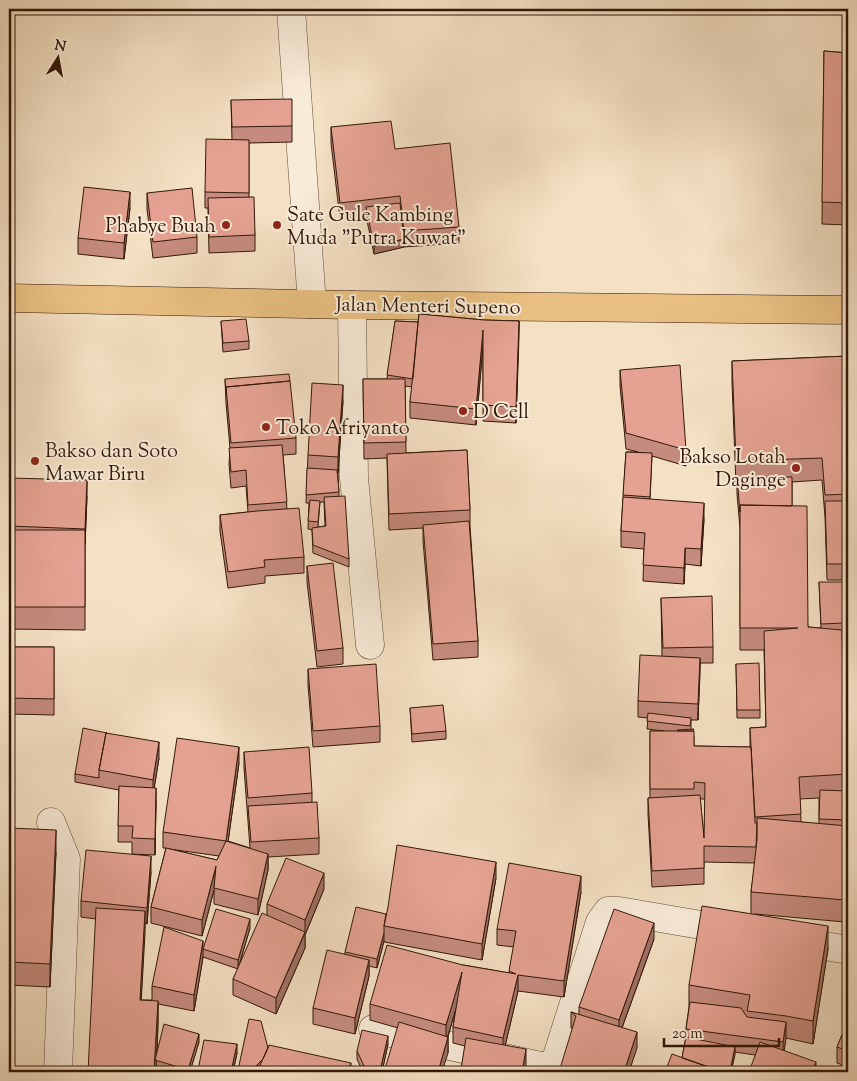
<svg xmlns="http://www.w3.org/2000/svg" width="857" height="1081" viewBox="0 0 857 1081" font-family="'Sorts Mill Goudy',serif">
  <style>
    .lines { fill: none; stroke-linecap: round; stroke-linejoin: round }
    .minor-casing { stroke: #634a37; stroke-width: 29 }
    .major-casing { stroke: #331808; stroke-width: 29 }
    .minor { stroke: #f8ebd8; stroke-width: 28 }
    .major { stroke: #eac082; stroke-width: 28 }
    .wall { fill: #c58b7e; stroke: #331808; fill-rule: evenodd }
    .shaded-wall { fill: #a07166; stroke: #331808 }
    .building { fill: #e5a292; stroke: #331808 }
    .poi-dot { fill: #8f2418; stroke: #f8ebd8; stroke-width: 2 }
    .labels { text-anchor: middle; stroke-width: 4; stroke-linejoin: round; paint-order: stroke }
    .poi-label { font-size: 20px; fill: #331808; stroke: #f8ebd8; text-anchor: start }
    .street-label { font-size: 20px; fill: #331808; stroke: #f8ebd8 }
  </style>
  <rect width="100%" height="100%" fill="#f4e0c3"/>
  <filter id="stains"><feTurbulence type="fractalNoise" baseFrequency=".004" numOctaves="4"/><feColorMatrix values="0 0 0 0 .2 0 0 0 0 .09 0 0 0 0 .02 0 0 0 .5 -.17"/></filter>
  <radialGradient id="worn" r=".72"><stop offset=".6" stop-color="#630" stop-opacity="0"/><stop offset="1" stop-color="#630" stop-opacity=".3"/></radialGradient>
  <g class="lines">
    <g class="minor-casing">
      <path id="minor" d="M291,9L312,304
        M352,305L354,478L370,645
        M51,822L66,859L58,1072
        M791,940L848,950
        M373,1029L554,1069
        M552,1072L600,922L608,911H619L736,931"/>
    </g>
    <g class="major-casing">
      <path id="major" d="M9,298L352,305L848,310"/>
    </g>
    <use href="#minor" class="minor"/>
    <use href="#major" class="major"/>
  </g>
  <path class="wall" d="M824,51L848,53V225L822,224Z
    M231,100L292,126V142L249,143V197L255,235V251L209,253L208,208H205V192L232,140Z
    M331,127L395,149L459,227V243L404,247L374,254L366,216L340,219L331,143Z
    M147,193L197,237V253L153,258L147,209Z
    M130,208L124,259L78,254V238Z
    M419,314L484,320L519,321L516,423L483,421V347L476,425L410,418V402L412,387L405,386L406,453L467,450L470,510V526L478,641V657L433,660L423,541V528L389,530L387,458L364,459L363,379H387L395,321L418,322Z
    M221,321L249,341V349L223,352Z
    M848,356V580H827L825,517L822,480L792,482V506L808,627L821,628L819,582L844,623V631H842L844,723L848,722V877L845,922L755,914L828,949L813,1044L786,1038L784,1051L816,1072L755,1055L735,1052L731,1072H665L682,1058L686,1037V1029L689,1007V985L751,914V892L755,863L704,862V884L652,887L648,814V798H650V731H664L647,729L648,718L638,717V701L662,656L661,598L713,647V663H700L698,720H691V729L694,737V746L750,747V728L766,727L764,650H740V528L737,494V484H736L732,383V361ZM819,798V824L801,822L800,799ZM700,799H705L704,838Z
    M620,370L686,450V466L652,456L650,499L704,519L701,566L685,564L684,584L643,581L644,549L621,547V531L626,452H638L626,449L620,386Z
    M225,379L296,438V454L283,455L287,509L304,557V573L265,576V583L228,588L220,531V515L248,512L246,486L231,488L229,464L230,448L226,403Z
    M343,401L338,473L339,496L349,559V567L313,553L312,530L308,529L309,503H306L308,455ZM320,502H324L325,526L318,527Z
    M9,478L87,496L85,545V630L9,629Z
    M307,566L343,648V664L317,667L307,582Z
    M9,647H54V715L9,714Z
    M736,664L760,710V718H737Z
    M308,669L380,726V742L313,747L308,685Z
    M410,708L446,731V739L412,742Z
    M244,752L312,793V802L319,838V854L268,857V870L258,915L214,904V890L202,936L151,923V907L166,848H163V832L239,763L228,841L250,848L244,768ZM169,849L219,856L217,860Z
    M159,758L154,788L156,804L155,855L132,854V842H118L119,790L75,782V774Z
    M9,828L56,852L50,987L9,985Z
    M151,872L147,924L145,923L141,1000H152V986L203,949L250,928L238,969L203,957L194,1011L158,1004V1023L157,1055L199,1042L190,1070H198L237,1053L233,1072H167L156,1069L96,919L81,917V901Z
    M496,878L482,960L384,942V941L377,968L369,966V976L355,1034L313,1024V1008L345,954V952L386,914Z
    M324,889L305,935V948L276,1014L233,995V979L267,915V904Z
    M581,892L564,997L518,991L505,1046L526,1065L525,1072H461L465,1046L453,1043V1027L455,1011L448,1037V1053L398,1028L370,1020V1004L463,965L509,973L514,947L497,945V929Z
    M654,939L622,1028L637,1048L571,1028V1012L579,1015V1007Z
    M848,1020V1067L837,1063V1047Z
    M388,1044L382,1072H363L357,1059V1051Z
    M268,1048L351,1072H238V1070Z"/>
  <path class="shaded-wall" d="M130,192V208L124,259V243Z
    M404,239V247L374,254V246Z
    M519,321V337L516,423V407Z
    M483,330V346L476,425V409Z
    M343,385V401L338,473V457Z
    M87,480V496L85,545V529Z
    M704,503V519L701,566V549Z
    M685,548V564L684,584V568Z
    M700,658V674L698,720V704Z
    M159,742V758L153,796V780Z
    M239,747V763L226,857V841Z
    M156,788V804L155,855V839Z
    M56,830V852L50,987V964Z
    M268,854V870L258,915V899Z
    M848,854V877L845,922V900Z
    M151,856V872L147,924V908Z
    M496,862V878L482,960V944Z
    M216,866L214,890L202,936V920Z
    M324,873V889L305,935V948L276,1014V998L305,933V920Z
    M581,876V892L564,997V981Z
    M145,911V933L140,1022V1000Z
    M250,919V928L238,969V960Z
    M654,923V939L619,1036V1020Z
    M828,926V949L813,1044V1021Z
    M384,933V941L377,968V959Z
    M203,941V957L194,1011V995Z
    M369,960V976L355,1034V1018Z
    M462,972V988L446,1042V1025Z
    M518,975V991L503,1055V1038Z
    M158,1001V1023L156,1072H154Z
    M786,1022V1038L783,1058V1042Z
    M637,1032V1048L629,1072H624Z
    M199,1034V1042L190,1072L188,1070Z
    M388,1036V1044L382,1072H380Z
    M448,1037V1053L442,1072H438Z
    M237,1044V1053L233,1072H231Z
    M735,1047V1055L731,1072H730Z
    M526,1049V1065L525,1072H522Z
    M269,1052L258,1072H250Z
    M816,1062V1072H811Z
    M351,1063V1072H347Z"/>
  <path class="building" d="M824,51L848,53V203L822,202Z
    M292,99V126L232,127L231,100Z
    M391,121L395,149L450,143L459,227L404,231L400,196L340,203L331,127Z
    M206,139L249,140V193L205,192Z
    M84,187L130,192L124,243L78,238Z
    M192,188L197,237L153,242L147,193Z
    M254,197L255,235L209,237L208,198Z
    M400,203L404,239L374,246L366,207Z
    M419,314L484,320L519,321L516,407L483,405V330L476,409L410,402Z
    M246,319L249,341L223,343L221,321Z
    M395,321L418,322L413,379L387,375Z
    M848,356V494L825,495L822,458L736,461L732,361Z
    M680,365L686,450L626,433L620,370Z
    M289,374L290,381L226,387V394L225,379Z
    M363,379H405L406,442L364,443Z
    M290,381L296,438L231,443L226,387Z
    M312,383L343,385L338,457L308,455Z
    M282,445L287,502L248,505L246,470L231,472L229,448Z
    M467,450L470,510L389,514L387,454Z
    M626,452L652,453L650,497L623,495Z
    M307,468L337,470L339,492L306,495Z
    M792,477V506L740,505V512L737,478Z
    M9,478L87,480L85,529L9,526Z
    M345,496L349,559L313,545L312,528L326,526L324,497Z
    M623,497L704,503L701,549L685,548L684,568L643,565L645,533L621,531Z
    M310,500L320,501L318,522L308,521Z
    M825,501H848V564H827Z
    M740,505L807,506L808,627L842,630L844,723L848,722V774L799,777L801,814L755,817L750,728L766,727L764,631L798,628H740Z
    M299,508L304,557L264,560L265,567L228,572L220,515L257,511Z
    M469,521L478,641L433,644L423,525Z
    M9,530H85V607H9Z
    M333,563L343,648L317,651L307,566Z
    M819,582H843L844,623L821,624Z
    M712,596L713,647L663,648L661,598Z
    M9,647H54V699L9,698Z
    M640,655L700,658L698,704L638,701Z
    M759,663L760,710H737L736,664Z
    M376,664L380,726L313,731L308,669Z
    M443,705L446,731L412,734L410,708Z
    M648,713L691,718L690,726L647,721Z
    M83,728L107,733H106L99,770V778L75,774Z
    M694,729L693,731H678L677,730Z
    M650,731H694V746L751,747L755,823H757L756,847L704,846V868L652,871L648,798L700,795L704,838L705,783L694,782V789H650Z
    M106,733L159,742L153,780L99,770Z
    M177,738L239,747L226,841L268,854L258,899L214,888L216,866L202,920L151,907L166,848L217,860L226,841L163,832Z
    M309,747L312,793L248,798L244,752Z
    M119,786L156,788L155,839L132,838L133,826H118Z
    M820,790L848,791V820L819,819Z
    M317,802L319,838L251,842L248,806Z
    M757,818L848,826V854L845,900L751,892L757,840Z
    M9,828L56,830L50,964L9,962Z
    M397,845L496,862L482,944L384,926L388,907Z
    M86,850L151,856L147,908L81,901Z
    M286,858L324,873L305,920L267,904Z
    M509,863L581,876L564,981L518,975L503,1038L453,1027L462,972L446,1025L370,1004L387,945L463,965L516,974L509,971L516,931L497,929Z
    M702,906L828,926L813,1021L786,1016L747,1011L750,995L689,985Z
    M356,907L386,914L384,926V933L377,959L345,952Z
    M96,908L145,911L140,1000L158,1001L154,1072H88Z
    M216,909L250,919L238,960L203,949Z
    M614,909L654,923L619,1020L579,1007Z
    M262,913L305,932L276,998L233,979Z
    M164,927L203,941L194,995L152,986Z
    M327,950L369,960L355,1018L313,1008Z
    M690,1002L741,1008L747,1017L786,1022L783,1042L686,1029Z
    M571,1012L637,1032L624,1072H559L576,1016Z
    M249,1019L261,1021L268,1048L263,1059L250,1072L238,1070Z
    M848,1020V1051L837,1047Z
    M399,1022L448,1037L438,1072H384Z
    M164,1024L199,1034L188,1070L155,1060Z
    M362,1030L388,1036L380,1071L365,1068L357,1051Z
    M686,1037L735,1047L730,1071L708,1067L682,1058Z
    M466,1038L526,1049L522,1072H479L461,1069Z
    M204,1040L237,1044L231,1072H219V1071L198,1070Z
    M760,1042L816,1062L811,1072H749Z
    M269,1045L351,1063L347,1072H257Z
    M672,1054L723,1072H665Z
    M179,1069L219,1071V1072H179Z"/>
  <g class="poi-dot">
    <circle cx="226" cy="225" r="5"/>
    <circle cx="277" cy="225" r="5"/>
    <circle cx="463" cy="411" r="5"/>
    <circle cx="266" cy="427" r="5"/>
    <circle cx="35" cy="461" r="5"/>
    <circle cx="796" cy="468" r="5"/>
  </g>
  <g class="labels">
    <g class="poi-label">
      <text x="287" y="221">Sate Gule Kambing<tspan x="287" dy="23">Muda "Putra Kuwat"</tspan></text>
      <text x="216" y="232" text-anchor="end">Phabye Buah</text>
      <text x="473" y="418">D Cell</text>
      <text x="276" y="434">Toko Afriyanto</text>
      <text x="45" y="457">Bakso dan Soto<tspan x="45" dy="23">Mawar Biru</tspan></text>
      <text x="786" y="463" text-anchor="end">Bakso Lotah<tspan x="786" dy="23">Daginge</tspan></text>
    </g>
    <g class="street-label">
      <text transform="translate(428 305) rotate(1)" y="7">Jalan Menteri Supeno</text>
    </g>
  </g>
  <rect width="857" height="1081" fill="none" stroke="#f4e0c3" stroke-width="30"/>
  <rect x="10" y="10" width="837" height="1061" fill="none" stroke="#331808" stroke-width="2.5"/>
  <rect x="15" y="15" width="827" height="1051" fill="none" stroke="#331808"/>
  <g transform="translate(58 58) rotate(11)" stroke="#f8ebd8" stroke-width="4" paint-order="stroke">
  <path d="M0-4L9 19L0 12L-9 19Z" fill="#331808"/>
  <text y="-8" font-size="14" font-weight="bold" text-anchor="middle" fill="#331808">N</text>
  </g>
  <path d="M664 1038v8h115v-8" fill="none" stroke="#331808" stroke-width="2.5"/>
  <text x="672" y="1038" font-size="15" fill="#331808" stroke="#f8ebd8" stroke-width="4" paint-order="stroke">20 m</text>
  <rect width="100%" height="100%" filter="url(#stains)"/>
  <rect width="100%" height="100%" fill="url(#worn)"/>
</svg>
